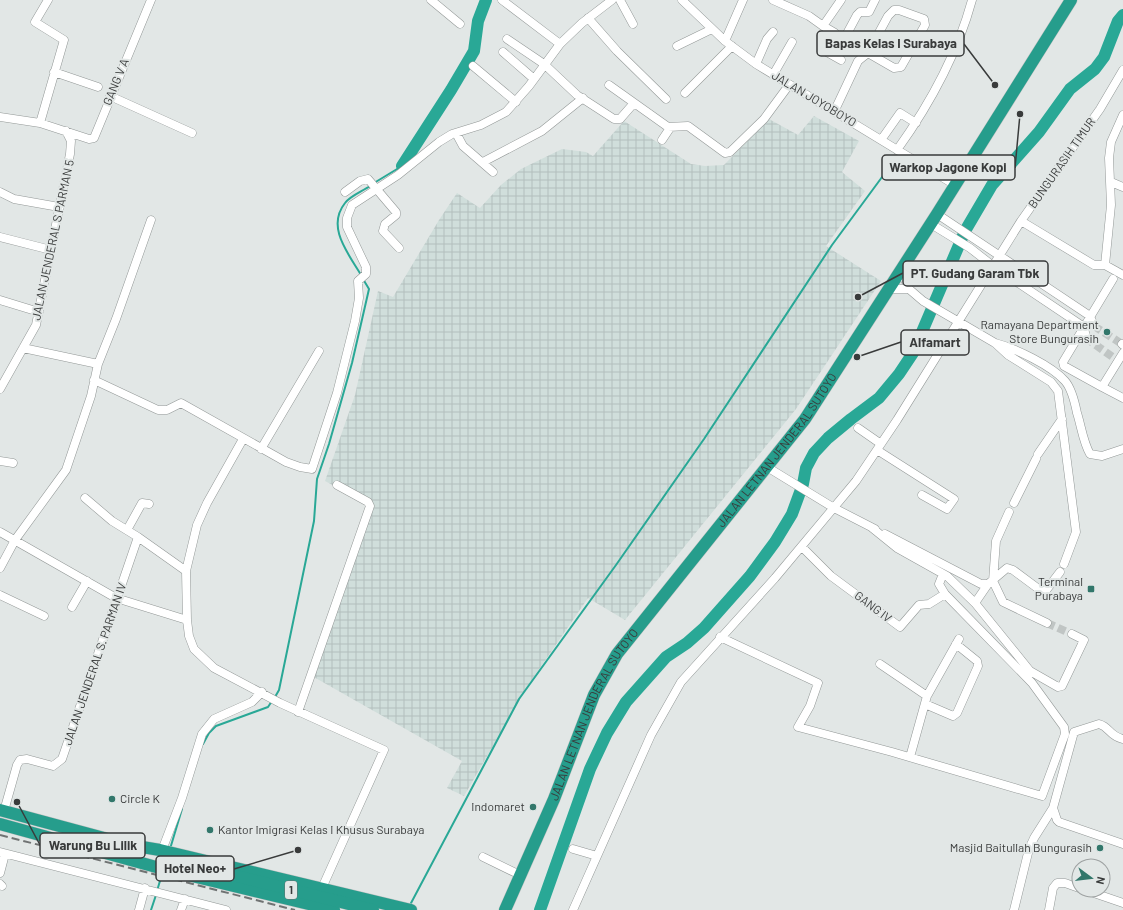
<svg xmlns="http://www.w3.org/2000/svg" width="1123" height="910" viewBox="0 0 1123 910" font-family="Barlow,sans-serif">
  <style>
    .industrial { fill: url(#industrial-grid) }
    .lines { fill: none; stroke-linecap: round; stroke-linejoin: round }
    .stream { stroke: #29a896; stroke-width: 2 }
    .river { stroke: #29a896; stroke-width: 12 }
    .minor-tunnel { stroke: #c0c5c4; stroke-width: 8; stroke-dasharray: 8 4; stroke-linecap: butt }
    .minor-casing { stroke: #939897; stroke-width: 9 }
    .highway-casing { stroke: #c4c4c4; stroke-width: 13 }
    .minor { stroke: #fff; stroke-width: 8 }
    .highway { stroke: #269d8c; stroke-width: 12 }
    .rail { stroke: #707373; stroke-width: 2; stroke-dasharray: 8 4; stroke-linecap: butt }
    .poi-dot { fill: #32776b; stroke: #e2e7e6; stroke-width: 1.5 }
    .labels { text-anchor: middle; stroke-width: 4; stroke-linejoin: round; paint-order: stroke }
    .shield { fill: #e2e7e6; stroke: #6c6f6e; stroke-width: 1 }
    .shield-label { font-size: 11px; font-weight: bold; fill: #393b3b }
    .street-label { font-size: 12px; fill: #393b3b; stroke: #e2e7e6 }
    .poi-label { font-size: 12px; fill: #393b3b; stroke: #e2e7e6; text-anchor: end }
    .leader { fill: none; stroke: #393b3b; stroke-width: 1.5 }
    .callout-dot { fill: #393b3b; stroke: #e2e7e6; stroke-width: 1.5 }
    .callout { fill: #e2e7e6; stroke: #393b3b; stroke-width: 1.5 }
    .callout-label { font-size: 13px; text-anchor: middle; font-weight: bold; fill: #393b3b }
  </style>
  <defs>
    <pattern id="industrial-grid" width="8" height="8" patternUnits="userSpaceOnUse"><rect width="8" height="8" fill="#d0dedb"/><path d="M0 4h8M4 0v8" fill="none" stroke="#b3bfbd"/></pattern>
  </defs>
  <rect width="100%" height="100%" fill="#e2e7e6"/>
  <path class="industrial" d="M814,116L859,141L842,172L865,191L826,246L881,281L796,409L625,620L588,598L529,684L464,796L447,788L462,761L312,676L372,506L325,481L355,395L378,291L393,297L439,220L457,193L480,208L501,185L521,169L562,149L586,152L593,156L624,121L691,164L705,166L724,165L769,119L798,135Z"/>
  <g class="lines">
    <path class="stream" d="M374,183L402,166
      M361,275C348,253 326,227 345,203C350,196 363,191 370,186
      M275,697L279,690L314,521L317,479L329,444L352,363L369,289L363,279
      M203,744L209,733L216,726L268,707L272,701
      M170,849L182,809
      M165,866L168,857
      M157,891L162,874
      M410,905L519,699L616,565L704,439L832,245L899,154
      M151,910L156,895"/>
    <path class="river" d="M402,166L451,90L474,51L478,21L486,0
      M540,910L590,769L607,733L626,702L666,657L687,643L704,628L750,576L775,542L792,514L803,484L806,468L814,453L828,438L851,419L879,398L899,374L913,353L965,231L992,185L1039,132L1070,89L1095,69L1104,57L1118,21L1123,15"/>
    <path class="minor-tunnel" d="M1094,326L1122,344
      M1086,338L1114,358
      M1047,623L1072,634"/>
    <g class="minor-casing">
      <path id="minor" d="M431,0L460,24
        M502,0L560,44
        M620,0L633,24
        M682,0L725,41L756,64L955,185
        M773,0L809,16L823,26
        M841,0L823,26L835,33L825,51L841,60
        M588,18L617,51L666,99
        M507,39L544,64L577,95L614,119H620L634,103
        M725,41L743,0
        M677,46L712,29
        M503,52L534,79
        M835,56L857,15L860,12H869L875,0
        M756,64L767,39L773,32
        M473,66L516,102
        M54,72L98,87
        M773,75L792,42
        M609,85L668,127L688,126L725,153L730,152L764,119L789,85
        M685,93L732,46
        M110,96L192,133
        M834,112L858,61L868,53L894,68L901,67L925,25L924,19L899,10H894L888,16L868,53
        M0,117L40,123L89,139L94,138L151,0
        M40,123L64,40L35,22L48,0
        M456,133L463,146L493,172
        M662,140L670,128
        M881,140L900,113L916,123
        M897,150C930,104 957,55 972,0
        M483,162L542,131L583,98
        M1111,182L1123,187
        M0,192L14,199L59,207
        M345,192L360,181L368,179L396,212V215L385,224L383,231L399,248
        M937,214L1090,316L1094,326
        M1021,221L1094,265H1105L1123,275
        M931,224L970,248L993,266L1084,327L1086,338
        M0,237L51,250
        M1105,265L1111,205L1109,158L1111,142L1123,115
        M901,270L909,289L923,301L995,343L1008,355L1051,382L1058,391L1076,532L1064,564
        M889,289H909
        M0,300L39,312
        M995,343C1015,348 1052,366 1065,381C1072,389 1075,403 1077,413C1081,425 1083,442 1090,454L1102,456L1123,449
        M1122,344L1123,345
        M23,348L98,364
        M1123,353L1102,387L1123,398
        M94,380L158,410H167L181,403L286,462L300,467L312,469L337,393L355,321L359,298L358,281L366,274V267L347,227V218L352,205L398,175L439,142L452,134L481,125L506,112L529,86L560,44L582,23L612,0
        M1102,387L1064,366L1063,362L1113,279
        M0,389L36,325L70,154L71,141L66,131
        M858,428L881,444
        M243,439L207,503L197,525L186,571L187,620L189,636L194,649L214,668L280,703L384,750L322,888
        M261,449L319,351
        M877,450L954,499L947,509L922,495
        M1038,454L1062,419
        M0,461L13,463
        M767,467L834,508L875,529
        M1014,503L1036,459
        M1009,512L996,541L993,581L1003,602L1047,623
        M871,527L897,548L947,576L975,603L1030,671L1058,687L1062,686L1084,640L1072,634
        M127,530L142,503L149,504
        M0,532L116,598L187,620
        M885,534L981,584H988
        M138,537L186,571
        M802,547L831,576L900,627L919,605L929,604L945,594
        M0,568L15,540L66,470L91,396L98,364L116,319L151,220
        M0,595L44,616
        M975,603L988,584L1007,568L1013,570L1044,593L1060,572
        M72,607L87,581
        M720,637L818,683L810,706L798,727L892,752L1042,796L1065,734L1064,727L1032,683L945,594L939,584L943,574
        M880,664L927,696
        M925,704L953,716L957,713L978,666L977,661L956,644
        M298,712L370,506L368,502L337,485
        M910,757L927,696L959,639
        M1053,808L1057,820L1059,822L1123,844
        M4,811L17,765L20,760L27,759L53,766L62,759L138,537L112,521L85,498
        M164,845L182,798L202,734L214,719L252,702L262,692
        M573,849L597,856
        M0,852L226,910
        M483,857L520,875
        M0,873L5,854
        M0,884L2,886
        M1085,890L1123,903
        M139,910L145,888
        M181,910L185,899
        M573,910L651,735L681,682L775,578L856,481L897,420L1021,221L1100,109L1123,70
        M1014,910L1029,849L1034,838L1053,808L1074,732L1099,724C1110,727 1109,736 1123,739
        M1049,910L1053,888L1057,883H1065L1079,888"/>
    </g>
    <g class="highway-casing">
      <g id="highway">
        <path d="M0,810L130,845L160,850L411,910"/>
        <path d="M0,824L167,870L334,910"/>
        <path d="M204,868L373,910"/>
        <path id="s1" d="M505,910L554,799L594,695L617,654L805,419L937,214L1071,0"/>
      </g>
    </g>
    <use href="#minor" class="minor"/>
    <use href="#highway" class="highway"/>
    <path class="rail" d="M0,835L295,910"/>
  </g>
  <g class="poi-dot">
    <circle cx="1107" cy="332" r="4"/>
    <rect x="1087" y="585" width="8" height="8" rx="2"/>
    <circle cx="112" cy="799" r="4"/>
    <circle cx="533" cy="807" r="4"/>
    <circle cx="210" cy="830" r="4"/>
    <circle cx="1100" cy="848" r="4"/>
  </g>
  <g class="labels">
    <rect class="shield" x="285" y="881" width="12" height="18" rx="3"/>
    <g class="shield-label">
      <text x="291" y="894">1</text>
    </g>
    <g class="street-label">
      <text transform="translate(116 82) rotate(-68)" y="4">GANG V A</text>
      <text transform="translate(814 99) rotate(31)" y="4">JALAN JOYOBOYO</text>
      <text transform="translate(1062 163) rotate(-55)" y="4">BUNGURASIH TIMUR</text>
      <text transform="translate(53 240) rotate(-78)" y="4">JALAN JENDERAL S PARMAN 5</text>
      <text dy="4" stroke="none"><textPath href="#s1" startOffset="539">JALAN LETNAN JENDERAL SUTOYO</textPath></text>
      <text transform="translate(873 607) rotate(37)" y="4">GANG IV</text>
      <text transform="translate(95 664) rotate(-71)" y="4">JALAN JENDERAL S. PARMAN IV</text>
      <text dy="4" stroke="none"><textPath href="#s1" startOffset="215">JALAN LETNAN JENDERAL SUTOYO</textPath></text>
    </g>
    <g class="poi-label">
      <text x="1099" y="329">Ramayana Department<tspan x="1099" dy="14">Store Bungurasih</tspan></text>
      <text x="1083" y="586">Terminal<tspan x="1083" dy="14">Purabaya</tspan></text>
      <text x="120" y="803" text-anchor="start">Circle K</text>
      <text x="525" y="811">Indomaret</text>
      <text x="218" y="834" text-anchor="start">Kantor Imigrasi Kelas I Khusus Surabaya</text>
      <text x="1092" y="852">Masjid Baitullah Bungurasih</text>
    </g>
  </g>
  <path class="leader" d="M995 85L964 44M1020 114L1015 168M858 297L903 273M857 357L901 342M17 802L40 845M298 850L234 869"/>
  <g class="callout-dot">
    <circle cx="995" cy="85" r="4"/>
    <circle cx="1020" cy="114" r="4"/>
    <circle cx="858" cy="297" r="4"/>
    <circle cx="857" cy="357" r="4"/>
    <circle cx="17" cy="802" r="4"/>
    <circle cx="298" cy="850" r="4"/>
  </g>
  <g class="callout">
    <rect x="817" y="31" width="147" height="25" rx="4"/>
    <rect x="882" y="155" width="133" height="25" rx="4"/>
    <rect x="903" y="261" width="145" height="25" rx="4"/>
    <rect x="901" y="330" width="68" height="25" rx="4"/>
    <rect x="40" y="833" width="105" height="25" rx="4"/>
    <rect x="156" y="856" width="78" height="25" rx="4"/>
  </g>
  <g class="callout-label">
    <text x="891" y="48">Bapas Kelas I Surabaya</text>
    <text x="948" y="172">Warkop Jagone Kopi</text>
    <text x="975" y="278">PT. Gudang Garam Tbk</text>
    <text x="935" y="347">Alfamart</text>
    <text x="93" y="850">Warung Bu Lilik</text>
    <text x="195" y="873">Hotel Neo+</text>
  </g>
  <g transform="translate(1091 878) rotate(105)"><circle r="19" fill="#e2e7e6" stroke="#9ea2a2"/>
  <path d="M0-3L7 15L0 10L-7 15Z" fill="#32776b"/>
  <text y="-6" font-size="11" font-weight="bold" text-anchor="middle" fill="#393b3b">N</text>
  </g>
</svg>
